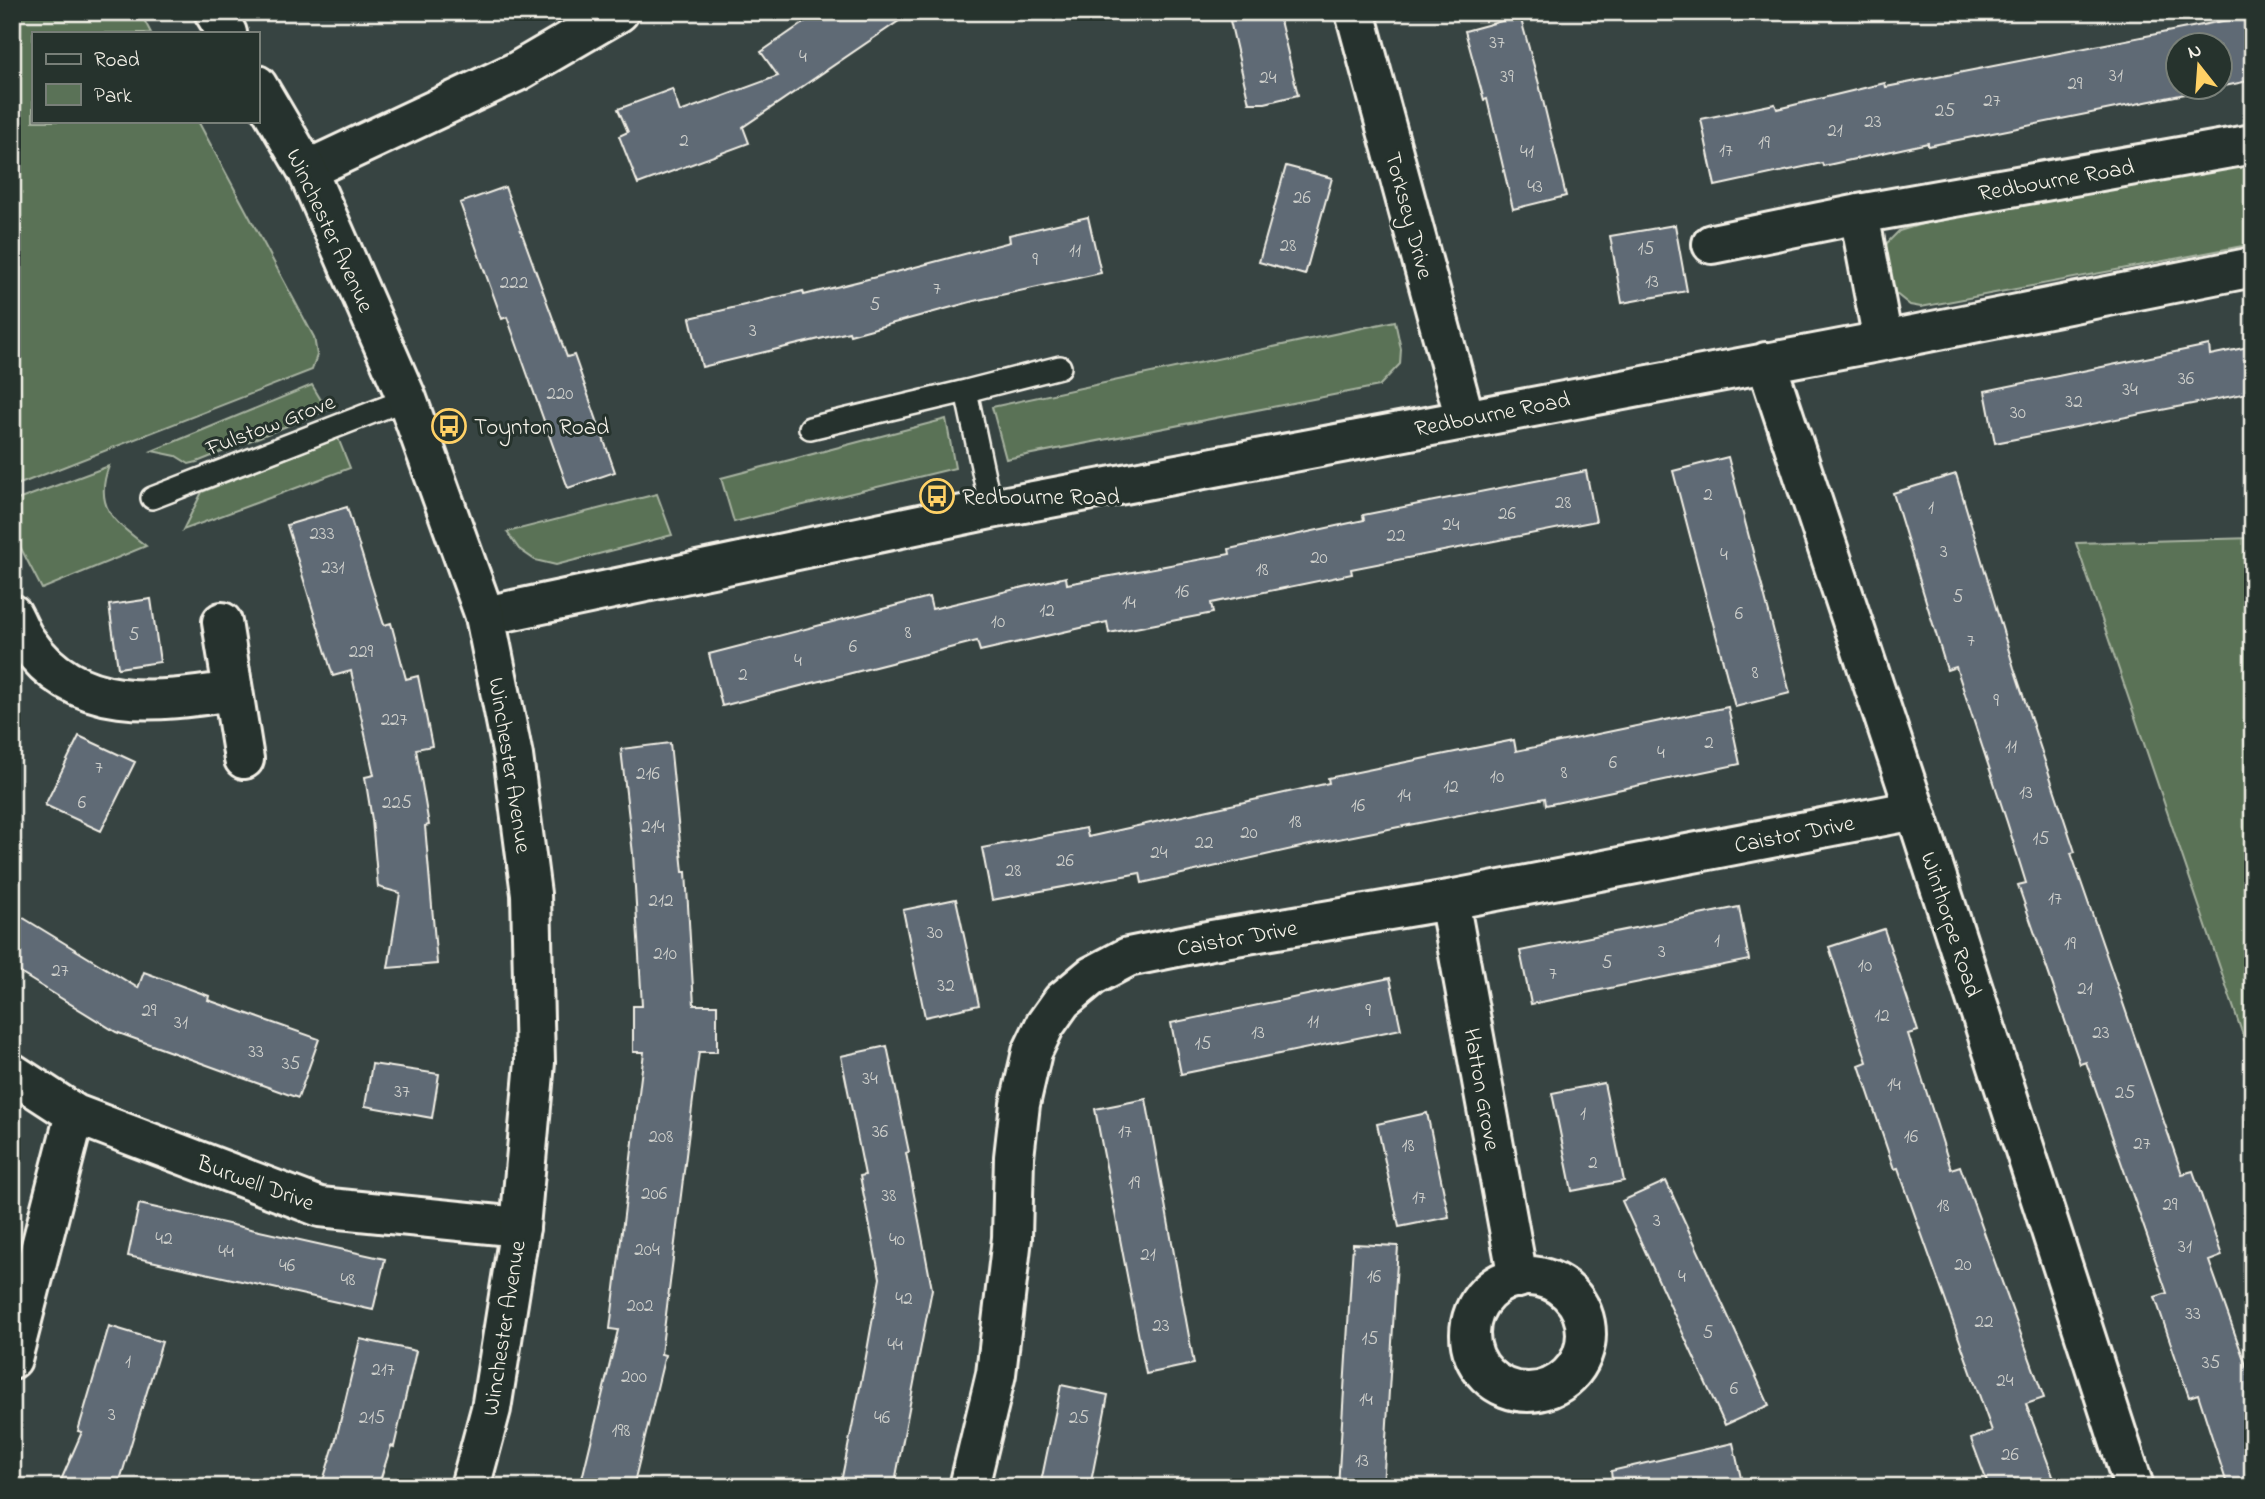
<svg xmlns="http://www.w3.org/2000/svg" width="2265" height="1499" viewBox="0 0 2265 1499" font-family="'Indie Flower',sans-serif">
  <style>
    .green { fill: #5a7257; stroke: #a7b2a0; stroke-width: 2 }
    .building { fill: #5e6a74; stroke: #f4f1e8; stroke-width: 2 }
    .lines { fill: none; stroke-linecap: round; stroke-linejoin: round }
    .service-casing { stroke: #f4f1e8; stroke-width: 26 }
    .minor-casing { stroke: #f4f1e8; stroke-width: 44 }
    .tertiary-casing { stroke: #f4f1e8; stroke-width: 44 }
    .service { stroke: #26332d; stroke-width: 21 }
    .minor { stroke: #26332d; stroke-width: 38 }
    .tertiary { stroke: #26332d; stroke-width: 38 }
    .labels { text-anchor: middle; stroke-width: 6; stroke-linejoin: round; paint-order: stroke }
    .number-label { font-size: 19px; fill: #cecfcb }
    .street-label { font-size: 23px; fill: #f4f1e8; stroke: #26332d }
    .poi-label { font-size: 23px; fill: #f4f1e8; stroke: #26332d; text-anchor: start }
  </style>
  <rect width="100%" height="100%" fill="#374442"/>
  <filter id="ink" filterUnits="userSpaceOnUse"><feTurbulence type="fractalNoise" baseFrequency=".0143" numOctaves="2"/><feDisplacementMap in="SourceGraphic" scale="14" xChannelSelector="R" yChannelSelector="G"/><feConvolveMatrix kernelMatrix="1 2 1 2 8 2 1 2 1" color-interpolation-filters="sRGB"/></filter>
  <g filter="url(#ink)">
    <path class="green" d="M12,12H140L151,33H33V121H198L314,337L317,355L312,370L12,487Z
      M2253,160V244L1921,307L1910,305L1890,289L1882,255L1887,243L1899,231L1932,221Z
      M1395,321L1401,349L1400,364L1379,386L1006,459L992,407Z
      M312,385L327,410L197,462L189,464L176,456L152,451Z
      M946,419L955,468L734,522L721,478Z
      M338,438L350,468L183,530L202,492Z
      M109,466C93,508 115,522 146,546L42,589L12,531V502Z
      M657,494L672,535L556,565L535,560L519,549L507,532Z
      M2253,538V1065L2076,543Z"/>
    <path class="building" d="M819,12H912L743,127L749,143L638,184L619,136L628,132L618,109L672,89L680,112L778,76L761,52Z
      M1228,12H1278L1298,95L1265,103H1249Z
      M2253,15V80L2220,87V46H2178V88H2215L1928,146V143L1823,166L1822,163L1715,186L1701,119L1775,104L1777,109L1885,83L1886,87Z
      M1520,16L1539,84L1566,196L1513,209L1487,99L1484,100L1465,31Z
      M1286,166L1332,178L1305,275L1259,262Z
      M505,187L567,357L574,355L615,472L568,488L507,317L502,319L460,203Z
      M1088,217L1101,273L974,301L850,335L849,332L702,367L690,318L803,291L804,295L900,271L1010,242L1009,235Z
      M1675,225L1687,291L1622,303L1610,236Z
      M2209,345L2210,355L2253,346V392L1995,443L1985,391Z
      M1728,457L1790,693L1735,707L1673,471Z
      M1586,471L1596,521L1351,569L1352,574L1211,603L1213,613L1109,633L1107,622L980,651L977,641L722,706L709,654L929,597L932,609L1066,577L1067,584L1230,554L1229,549L1364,520L1363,515Z
      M1956,474L2014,668L2075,852L2071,853L2106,954L2182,1174L2193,1171L2222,1256L2209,1261L2253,1385V1487H2228L2198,1394L2189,1397L2155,1297L2167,1293L2086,1062L2080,1064L2018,885L2026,883L2007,822L1956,667L1947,670L1893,493Z
      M347,507L384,625L391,623L406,679L418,676L432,746L416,749L429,825L425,826L437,964L388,968L400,893L378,887L372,820L365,777L374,775L351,671L333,676L287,525Z
      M151,599L160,662L118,668L109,605Z
      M1728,707L1740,764L1546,805L1545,798L1323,842L1142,883L1140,873L992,900L982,848L1086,828L1088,837L1329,783L1328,778L1514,740L1516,751Z
      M79,736L135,762L101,831L45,805Z
      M670,743L683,872H686L694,1005H717V1052H699L661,1354L665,1355L633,1487H580L618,1330L610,1329L644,1052H633V1006H642L633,854L621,749Z
      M956,899L979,1005L925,1017L903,910Z
      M1739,907L1749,960L1531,1004L1520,951Z
      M12,911L138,988L144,972L209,996L208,1000L319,1039L298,1098L116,1032L12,968Z
      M1884,929L1918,1031L1908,1034L1951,1169L1960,1166L2044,1398L2026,1404L2057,1487H1989L1971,1439L1992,1431L1898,1168L1894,1169L1859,1065L1867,1062L1829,947Z
      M1390,978L1401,1029L1181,1074L1171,1023Z
      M887,1046L909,1152L906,1153L932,1289L894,1487H840L865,1362L880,1278L860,1176L865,1175L841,1056Z
      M372,1064L439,1074L432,1118L365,1106Z
      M1604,1083L1624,1181L1572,1191L1552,1093Z
      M1146,1099L1194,1364L1146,1374L1095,1109Z
      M1427,1113L1449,1217L1399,1227L1377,1124Z
      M1666,1181L1769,1405L1725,1425L1622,1201Z
      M139,1204L385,1259L373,1310L128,1256Z
      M1353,1244L1398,1246L1383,1487H1338Z
      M109,1326L162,1342L118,1487H58L82,1432L78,1431Z
      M360,1339L416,1351L394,1447L391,1446L378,1487H321L336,1439Z
      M1061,1385L1108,1395L1090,1487H1040Z
      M1733,1443L1743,1487H1613L1611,1471Z"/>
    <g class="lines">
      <g class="service-casing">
        <path id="service" d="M966,391L1060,367
          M810,428L966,391L991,509
          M152,498L407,399"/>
      </g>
      <g class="minor-casing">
        <path id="minor" d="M1355,12L1465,419
          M307,170L518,71L619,12
          M1859,214L1883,341
          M1712,244L1859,214L2253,144
          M1766,362L1915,810L2134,1487
          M12,614C17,623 21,634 27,642C77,715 159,702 233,691
          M485,616L991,509L1883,341L2253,267
          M222,622L244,759
          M1449,900L1518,1278
          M12,1073L75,1114L320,1207L520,1227
          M1470 1334a58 58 0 1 1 116 0a58 58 0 1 1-116 0Z
          M12,1359L75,1114
          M969,1487L996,1374L1012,1238L1014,1157L1020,1104L1032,1052L1045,1025L1062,1001L1092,976L1128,957L1212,940L1449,900L1915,810"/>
      </g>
      <g class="tertiary-casing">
        <path id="tertiary" d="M214,12L227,33
          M257,85L307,170L407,399L485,616L513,756L531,894L535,1062L520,1227L491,1409L470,1487"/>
      </g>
      <use href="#service" class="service"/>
      <use href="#minor" class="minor"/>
      <use href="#tertiary" class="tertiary"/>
    </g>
  </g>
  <defs>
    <g id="bus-ring" transform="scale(1.75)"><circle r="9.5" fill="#26332d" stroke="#ffd166" stroke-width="1.5"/><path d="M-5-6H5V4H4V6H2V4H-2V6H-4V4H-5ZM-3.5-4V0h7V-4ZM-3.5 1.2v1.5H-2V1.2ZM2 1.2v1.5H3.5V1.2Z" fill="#ffd166"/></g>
  </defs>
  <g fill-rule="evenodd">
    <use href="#bus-ring" x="449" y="426"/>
    <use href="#bus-ring" x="937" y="496"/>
  </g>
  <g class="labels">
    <g class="number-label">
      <text x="1497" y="48">37</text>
      <text x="803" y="62">4</text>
      <text x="2116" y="81">31</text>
      <text x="1507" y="82">39</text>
      <text x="1268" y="83">24</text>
      <text x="2075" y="89">29</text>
      <text x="1992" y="106">27</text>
      <text x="1945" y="116">25</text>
      <text x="1873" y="127">23</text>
      <text x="1835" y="136">21</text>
      <text x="684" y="146">2</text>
      <text x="1764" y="148">19</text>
      <text x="1726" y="156">17</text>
      <text x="1527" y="157">41</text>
      <text x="1535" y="192">43</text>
      <text x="1302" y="203">26</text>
      <text x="1288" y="251">28</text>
      <text x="1646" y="254">15</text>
      <text x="1075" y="256">11</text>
      <text x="1035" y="265">9</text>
      <text x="1652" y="287">13</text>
      <text x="514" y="288">222</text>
      <text x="937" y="294">7</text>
      <text x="875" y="310">5</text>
      <text x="753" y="336">3</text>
      <text x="2186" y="384">36</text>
      <text x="2130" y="395">34</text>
      <text x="560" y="399">220</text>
      <text x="2074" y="407">32</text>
      <text x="2018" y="418">30</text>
      <text x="1708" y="500">2</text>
      <text x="1563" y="508">28</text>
      <text x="1931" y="513">1</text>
      <text x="1507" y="519">26</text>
      <text x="1451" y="530">24</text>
      <text x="322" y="539">233</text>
      <text x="1396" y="541">22</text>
      <text x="1944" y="557">3</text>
      <text x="1724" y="560">4</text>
      <text x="1319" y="563">20</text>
      <text x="333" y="573">231</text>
      <text x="1262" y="575">18</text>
      <text x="1182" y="597">16</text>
      <text x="1958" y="602">5</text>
      <text x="1129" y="608">14</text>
      <text x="1047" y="616">12</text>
      <text x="1739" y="619">6</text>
      <text x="998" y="627">10</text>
      <text x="908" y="638">8</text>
      <text x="134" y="640">5</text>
      <text x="1971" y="646">7</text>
      <text x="853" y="652">6</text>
      <text x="361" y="657">229</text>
      <text x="798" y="666">4</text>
      <text x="1755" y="678">8</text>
      <text x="743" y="680">2</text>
      <text x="1996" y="706">9</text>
      <text x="394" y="725">227</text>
      <text x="1709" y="748">2</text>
      <text x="2011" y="752">11</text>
      <text x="1661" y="758">4</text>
      <text x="1613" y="768">6</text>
      <text x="99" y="773">7</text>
      <text x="1564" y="778">8</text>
      <text x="648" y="779">216</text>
      <text x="1497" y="782">10</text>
      <text x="1451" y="792">12</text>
      <text x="2026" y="798">13</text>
      <text x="1404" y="801">14</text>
      <text x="82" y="808">6</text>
      <text x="397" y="808">225</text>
      <text x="1358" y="811">16</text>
      <text x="1295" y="827">18</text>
      <text x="653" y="832">214</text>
      <text x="1249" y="838">20</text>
      <text x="2041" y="844">15</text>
      <text x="1204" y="848">22</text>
      <text x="1159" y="858">24</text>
      <text x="1065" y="866">26</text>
      <text x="1013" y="876">28</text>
      <text x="2055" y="904">17</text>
      <text x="661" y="906">212</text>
      <text x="935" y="938">30</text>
      <text x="1717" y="946">1</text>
      <text x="2070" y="949">19</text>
      <text x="1662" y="957">3</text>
      <text x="665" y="959">210</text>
      <text x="1607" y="968">5</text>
      <text x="1865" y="971">10</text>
      <text x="60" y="976">27</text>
      <text x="1553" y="979">7</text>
      <text x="946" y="991">32</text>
      <text x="2085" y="994">21</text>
      <text x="149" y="1016">29</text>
      <text x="1368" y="1016">9</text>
      <text x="1882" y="1021">12</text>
      <text x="1313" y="1027">11</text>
      <text x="181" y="1028">31</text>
      <text x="1258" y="1038">13</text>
      <text x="2101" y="1038">23</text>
      <text x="1203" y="1049">15</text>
      <text x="256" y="1057">33</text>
      <text x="291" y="1069">35</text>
      <text x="870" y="1084">34</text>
      <text x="1894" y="1090">14</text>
      <text x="402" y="1097">37</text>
      <text x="2125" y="1098">25</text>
      <text x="1583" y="1119">1</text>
      <text x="880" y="1137">36</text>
      <text x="1125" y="1137">17</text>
      <text x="661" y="1142">208</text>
      <text x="1911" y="1142">16</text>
      <text x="2142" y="1149">27</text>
      <text x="1408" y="1151">18</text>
      <text x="1593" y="1168">2</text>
      <text x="1134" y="1188">19</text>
      <text x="654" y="1199">206</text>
      <text x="889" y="1201">38</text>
      <text x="1419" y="1203">17</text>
      <text x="2170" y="1210">29</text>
      <text x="1943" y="1211">18</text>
      <text x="1657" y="1226">3</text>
      <text x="164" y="1244">42</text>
      <text x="897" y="1245">40</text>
      <text x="2185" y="1252">31</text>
      <text x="647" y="1255">204</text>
      <text x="226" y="1257">44</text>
      <text x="1148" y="1260">21</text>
      <text x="1963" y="1270">20</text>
      <text x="287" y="1271">46</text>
      <text x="1374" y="1282">16</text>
      <text x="1682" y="1282">4</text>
      <text x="348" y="1285">48</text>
      <text x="904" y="1304">42</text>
      <text x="640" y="1311">202</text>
      <text x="2193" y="1319">33</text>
      <text x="1984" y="1327">22</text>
      <text x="1161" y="1331">23</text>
      <text x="1708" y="1338">5</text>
      <text x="1370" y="1344">15</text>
      <text x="895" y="1350">44</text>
      <text x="128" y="1367">1</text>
      <text x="2211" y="1368">35</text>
      <text x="383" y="1375">217</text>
      <text x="634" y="1382">200</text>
      <text x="2005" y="1386">24</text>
      <text x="1734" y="1394">6</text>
      <text x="1366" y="1405">14</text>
      <text x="112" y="1420">3</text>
      <text x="372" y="1423">215</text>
      <text x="882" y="1423">46</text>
      <text x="1079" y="1423">25</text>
      <text x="621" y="1436">198</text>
      <text x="2010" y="1460">26</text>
      <text x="1362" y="1466">13</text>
    </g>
    <g class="street-label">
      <text transform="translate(2056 179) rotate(-10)" y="8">Redbourne Road</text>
      <text transform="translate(1410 215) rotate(75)" y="8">Torksey Drive</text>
      <text transform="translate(331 230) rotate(65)" y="8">Winchester Avenue</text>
      <text transform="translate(1492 413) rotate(-11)" y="8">Redbourne Road</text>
      <text transform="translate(270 424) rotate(-21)" y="8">Fulstow Grove</text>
      <text transform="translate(511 765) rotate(81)" y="8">Winchester Avenue</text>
      <text transform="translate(1794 833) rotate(-11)" y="8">Caistor Drive</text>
      <text transform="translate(1952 924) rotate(72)" y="8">Winthorpe Road</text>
      <text transform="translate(1237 937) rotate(-10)" y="8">Caistor Drive</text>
      <text transform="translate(1483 1089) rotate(80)" y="8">Hatton Grove</text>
      <text transform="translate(256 1182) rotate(20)" y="8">Burwell Drive</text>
      <text transform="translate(503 1328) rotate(-81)" y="8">Winchester Avenue</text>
    </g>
    <g class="poi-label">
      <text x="474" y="434">Toynton Road</text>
      <text x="962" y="504">Redbourne Road</text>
    </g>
  </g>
  <rect width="2265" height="1499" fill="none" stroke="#26332d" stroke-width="42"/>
  <rect x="21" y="21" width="2223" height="1457" fill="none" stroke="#f4f1e8" stroke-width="2.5" filter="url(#ink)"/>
  <rect x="32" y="32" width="228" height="91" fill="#26332d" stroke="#787f78" stroke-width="2"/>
  <rect x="46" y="54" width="35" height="10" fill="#26332d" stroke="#787f78" stroke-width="2"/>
  <text x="94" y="66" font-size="21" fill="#f4f1e8">Road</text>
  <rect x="46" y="84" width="35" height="21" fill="#5a7257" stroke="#787f78" stroke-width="2"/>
  <text x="94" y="102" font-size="21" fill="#f4f1e8">Park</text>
  <g transform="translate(2199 66) rotate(343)"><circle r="33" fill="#26332d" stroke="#787f78" stroke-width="2"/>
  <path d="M0-5L12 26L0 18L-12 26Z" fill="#ffd166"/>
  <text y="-10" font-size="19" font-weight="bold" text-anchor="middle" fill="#f4f1e8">N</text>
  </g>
</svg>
